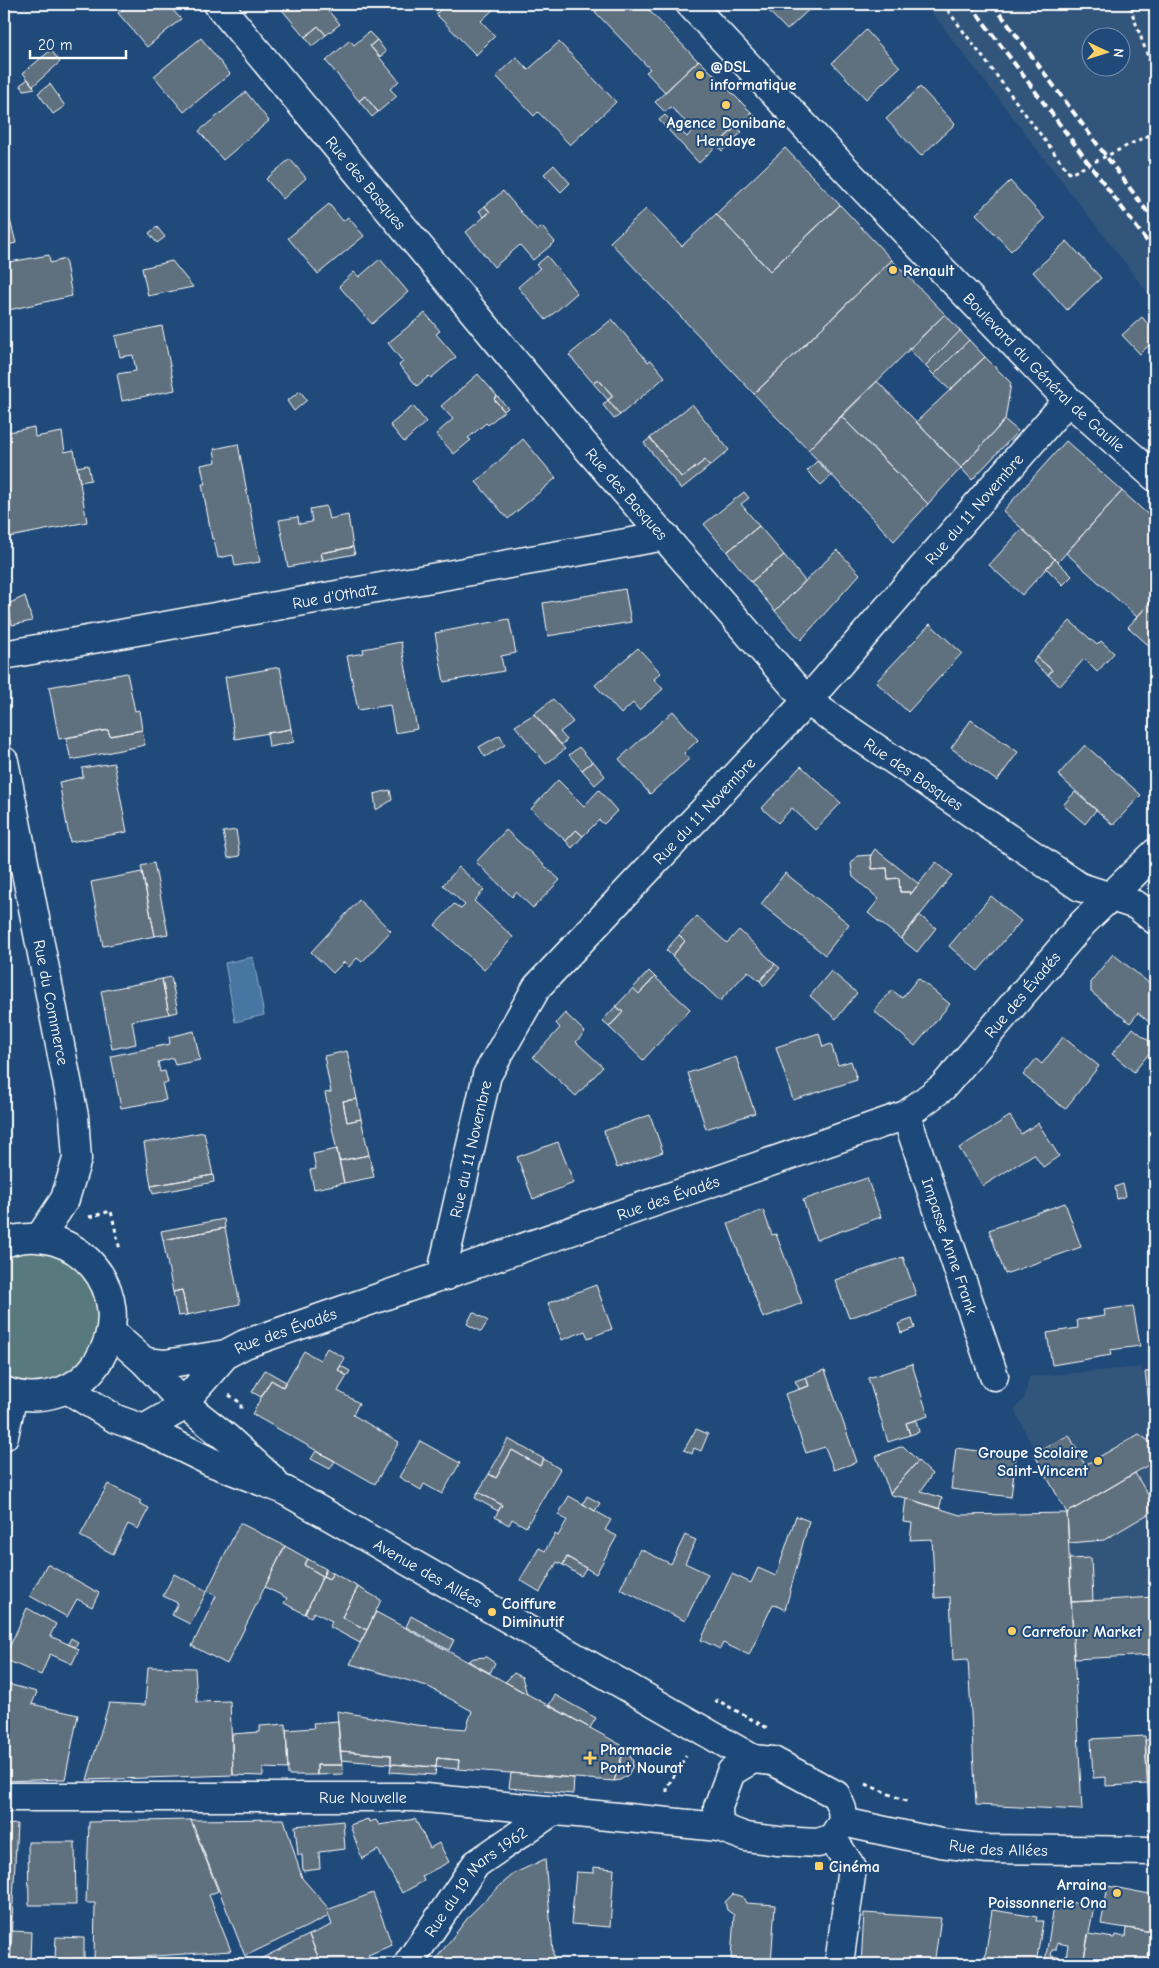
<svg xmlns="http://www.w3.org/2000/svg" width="1159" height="1968" viewBox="0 0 1159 1968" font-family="'Comic Neue',sans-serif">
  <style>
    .built { fill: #32557c; fill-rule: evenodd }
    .green { fill: #59797e; stroke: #acbcbe }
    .water { fill: #4676a3; stroke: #90adc8 }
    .building { fill: #5e6f7f; stroke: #fff }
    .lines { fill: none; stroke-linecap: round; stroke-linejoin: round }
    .minor-casing { stroke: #fff; stroke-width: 31 }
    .major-casing { stroke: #fff; stroke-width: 31 }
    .path { stroke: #fff; stroke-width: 3; stroke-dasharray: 4 4; stroke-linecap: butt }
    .minor { stroke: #1f4a7a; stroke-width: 28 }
    .major { stroke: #1f4a7a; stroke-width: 28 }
    .rail { stroke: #fff; stroke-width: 4; stroke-dasharray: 8 4; stroke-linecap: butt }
    .poi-dot { fill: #ffd166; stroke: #1f4a7a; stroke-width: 2 }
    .labels { text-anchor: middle; stroke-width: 4; stroke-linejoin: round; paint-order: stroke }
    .poi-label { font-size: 16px; font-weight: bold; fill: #fff; stroke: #1f4a7a; text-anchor: start }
    .street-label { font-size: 16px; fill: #fff; stroke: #1f4a7a }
  </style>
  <rect width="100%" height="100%" fill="#1f4a7a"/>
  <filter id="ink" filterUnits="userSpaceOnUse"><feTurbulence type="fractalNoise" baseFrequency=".02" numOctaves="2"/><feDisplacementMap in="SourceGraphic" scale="10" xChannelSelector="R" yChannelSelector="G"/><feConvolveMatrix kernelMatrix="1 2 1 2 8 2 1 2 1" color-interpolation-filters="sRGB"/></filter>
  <g filter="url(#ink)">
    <path class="built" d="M925,4H1155V303L1112,246ZM1092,38H1122V68H1092Z
      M1142,1367L1149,1402L1155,1401V1597L1071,1602L1067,1513L1014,1410L1024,1399L1029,1377Z"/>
    <path class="green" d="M38,1246L78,1260L105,1317L91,1358L55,1382L34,1384L13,1380L4,1375V1256Z"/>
    <path class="water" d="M253,957L264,1015L235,1022L225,963Z"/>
    <path class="building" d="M130,4H167L181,19L147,47L118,13Z
      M277,4H322L340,24L326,35L318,26L305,37Z
      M434,4H499L481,21L495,36L476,55L436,14L440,10Z
      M604,4H643L698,61L665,92L646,72L650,69L595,12Z
      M762,4H815L787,30Z
      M318,26L326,35L312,46L305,37Z
      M866,30L900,67L866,99L832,63Z
      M369,32L377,40L370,46L399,81L390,89L397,96L378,112L365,96L359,101L326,61L350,40L354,45Z
      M201,38L230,74L184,112L154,76Z
      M377,40L386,52L380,57L370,46Z
      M559,42L616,102L570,145L538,112L534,116L496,76L516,57L528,70Z
      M51,50L60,62L33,86L23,73Z
      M699,60L751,112L699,163L659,120L665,115L687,137L693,130L671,107L665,112L655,102Z
      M28,79L33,86L35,88L24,90L20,85Z
      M50,84L65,106L53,114L38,93Z
      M920,87L955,124L921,156L886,119Z
      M246,92L269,121L223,160L199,131Z
      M365,96L378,112L372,117L359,101Z
      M751,112L757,118L747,127L741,122Z
      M736,127L742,132L722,151L717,145Z
      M785,148L840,205L770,271L716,214Z
      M290,159L306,178L283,199L266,179Z
      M554,165L570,183L561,192L544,174Z
      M1010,181L1045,219L1011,251L976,214Z
      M503,191L537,231L542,227L555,242L533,260L520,245L494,267L466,232L490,212L485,206Z
      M329,204L343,221L348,217L364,236L318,274L288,238Z
      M840,205L892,260L754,394L610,242L646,209L682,246L716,214L770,271Z
      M485,206L490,212L484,217L479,211Z
      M4,216L5,221L10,220L16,243L4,246Z
      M157,227L165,237L157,243L149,233Z
      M1067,241L1101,278L1067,310L1033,272Z
      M49,255L50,263L65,259L72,296L4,311V263Z
      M547,256L577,293L546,320L518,287L540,268L536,265Z
      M380,259L408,292L372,324L339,286L354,272L359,277Z
      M892,260L945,314L808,450L754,394Z
      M172,261L193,287L148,296L142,268Z
      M425,313L440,331L436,334L456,357L431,378L429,376L417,386L399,365L403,362L388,343Z
      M945,314L960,331L925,366L909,349Z
      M1142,317L1155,332V339L1140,354L1122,335Z
      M612,319L648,362L651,360L665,377L620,415L608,400L613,396L598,379L593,383L569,355Z
      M162,326L175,390L122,401L117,374L136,371L133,355L120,357L115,336Z
      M960,331L969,340L934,375L925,366Z
      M969,340L985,357L950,390L934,375Z
      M985,357L1011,383L1005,420L961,468L916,422Z
      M478,374L497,396L494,399L504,411L488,425L486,423L468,438L471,440L454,454L436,434L453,419L441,406Z
      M598,379L613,396L608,400L593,383Z
      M877,381L961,468L928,504L841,416Z
      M300,391L307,400L294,411L287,401Z
      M497,396L508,408L504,411L494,399Z
      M608,400L620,415L614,419L603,405Z
      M692,404L729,450L710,466L705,460L682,478L650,438Z
      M413,406L426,422L404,442L390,425Z
      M841,416L928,504L894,541L808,450Z
      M1005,420L1018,431L972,480L961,468Z
      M34,427L35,437L62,432L65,452L74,450L87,522L4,538V433Z
      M650,438L682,478L705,460L710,466L681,489L644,443Z
      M523,439L556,478L508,519L476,482Z
      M1066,441L1122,491L1058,562L1003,511Z
      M238,444L260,562L235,566L233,555L218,558L214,539H212L202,484H205L201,465L216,462L214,449Z
      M817,461L831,476L821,485L807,471Z
      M88,465L91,480L80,482L77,467Z
      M1122,491L1155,521V597L1137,617L1066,553Z
      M744,492L749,498L741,504L759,526L727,552L704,524Z
      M326,506L329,519L348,515L353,547L321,553L323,560L288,567L279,520L298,517L299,524L312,522L310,509Z
      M759,526L784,555L751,582L727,552Z
      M1022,529L1055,559L1022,595L989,565Z
      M353,547L355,554L323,560L321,553Z
      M837,550L860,574L801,640L775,611Z
      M784,555L805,581L775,611L751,582Z
      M1055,559L1072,576L1063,585L1046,568Z
      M625,589L631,622L548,636L543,603Z
      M25,596L32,621L12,625L8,604Z
      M1155,597V651L1128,627Z
      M509,619L516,653L501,656L504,671L444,682L435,633Z
      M1070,621L1097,645L1101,641L1114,653L1097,672L1084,659L1060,686L1048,675L1052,670L1037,657Z
      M930,624L962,653L908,712L876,682Z
      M401,642L417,729L395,733L390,705L358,710L347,656L364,653L363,649Z
      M638,648L661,673L654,679L663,689L639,710L633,703L621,714L595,685Z
      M1037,657L1052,670L1048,675L1033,662Z
      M280,667L291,729L235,739L225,677Z
      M127,673L135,711L139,710L142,730L110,736L108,730L59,739L49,687Z
      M553,699L573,722L560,732L567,740L561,745L534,714Z
      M673,711L698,740L684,753L689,759L650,794L619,759Z
      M534,714L565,749L546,764L515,726Z
      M971,720L1018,752L997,781L951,748Z
      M291,729L294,742L269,747L267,733Z
      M108,730L110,736L142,730L145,745L71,760L66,738Z
      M500,735L505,745L485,757L479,747Z
      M1085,745L1141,795L1113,825L1058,775Z
      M579,747L592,762L582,770L569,755Z
      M593,761L605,776L595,785L582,770Z
      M114,763L127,832L70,842L59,782L83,777L82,768Z
      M801,766L841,803L815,830L792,808L778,823L762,808Z
      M558,780L584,806L599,790L617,811L604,824L599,820L583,836L576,830L566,841L531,809Z
      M390,790L392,800L376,810L374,794Z
      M1075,792L1096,810L1085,824L1063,805Z
      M236,830L240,856L228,858L223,832Z
      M506,830L560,880L533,908L516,892L512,897L476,862Z
      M576,830L583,836L572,848L566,841Z
      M875,849L919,884L910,895V892H900L899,878L888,879L887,868L872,869L871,855Z
      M871,855L872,869L887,868L888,879L899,878L900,892H910V895L936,862L952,875L901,939L868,913L879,899L853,877L851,864L857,856Z
      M154,863L168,934L155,936L141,866Z
      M459,867L484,890L474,901L513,937L484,970L435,925L454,904L461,909L465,905L443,885Z
      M142,872L155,936L103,946L91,882Z
      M785,873L849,924L825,955L761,904Z
      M991,896L1021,921L978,971L949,946Z
      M359,900L391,931L362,962L357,958L349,967L344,962L333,973L311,952Z
      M919,915L936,928L917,952L901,939Z
      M697,916L727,943L739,930L775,964L760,981L748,971L720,1001L672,956L685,941L679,935Z
      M679,935L685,941L672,956L666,950Z
      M1113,954L1155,988V1027L1138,1013L1130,1023L1091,992V981Z
      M775,964L780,968L764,986L760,981Z
      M649,971L655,977L639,994L633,988Z
      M831,971L857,993L836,1019L810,996Z
      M171,977L178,1012L169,1014L162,979Z
      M655,977L690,1009L643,1060L609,1027L623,1012L616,1006L633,988L639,994Z
      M918,978L950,1004L915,1046L874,1011L892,990L902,998Z
      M162,979L169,1014L132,1021L136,1044L112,1049L101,991Z
      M616,1006L623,1012L609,1027L602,1021Z
      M565,1013L585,1032L576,1042L603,1067L576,1096L533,1057L560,1028L556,1023Z
      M1133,1028L1155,1046L1134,1072L1112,1054Z
      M194,1031L200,1060L175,1065L173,1058L158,1062L160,1072L165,1071L168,1083H162L166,1100L121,1108L111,1056L170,1044L169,1037Z
      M819,1033L823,1047L831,1044L838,1065L851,1061L857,1080L793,1100L776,1047Z
      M1063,1037L1099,1066L1065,1109L1023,1075L1036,1059L1042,1064Z
      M347,1051L357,1099L343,1101L347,1122L361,1119L369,1155L339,1161L325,1093L331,1092L324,1056Z
      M736,1057L755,1113L706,1129L688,1073Z
      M357,1099L361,1119L347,1122L343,1101Z
      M650,1115L663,1152L617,1168L604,1131Z
      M1010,1116L1021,1134L1038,1123L1059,1156L1043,1167L1034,1154L983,1186L959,1148Z
      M204,1132L213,1175L151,1186L144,1143Z
      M558,1142L574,1183L533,1199L517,1157Z
      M337,1149L344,1183L314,1189L310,1170L316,1169L313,1154Z
      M369,1155L374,1177L344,1183L339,1161Z
      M213,1175L214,1182L153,1194L151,1186Z
      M867,1178L881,1217L816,1240L803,1200Z
      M1123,1184L1126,1196L1117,1199L1115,1187Z
      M1065,1203L1081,1247L1005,1274L989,1230Z
      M763,1210L772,1235L776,1234L802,1303L763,1318L728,1224Z
      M224,1219L225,1228L163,1240L161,1231Z
      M225,1228L240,1304L187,1315L182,1290L173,1292L163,1240Z
      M903,1257L916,1295L849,1318L835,1280Z
      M596,1285L612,1329L588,1338L585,1331L562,1340L548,1303Z
      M182,1290L187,1315L178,1316L173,1292Z
      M1133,1306L1140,1346L1110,1350L1111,1355L1052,1365L1047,1333L1078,1328L1077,1320L1105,1316L1104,1310Z
      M473,1312L488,1321L481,1332L467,1324Z
      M912,1319L915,1328L901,1333L898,1324Z
      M327,1348L345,1358L338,1370L347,1376L338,1391L359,1403L353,1415L399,1442L375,1484L252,1414L271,1380L283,1387L304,1351L320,1360Z
      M912,1364L928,1416L906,1423L910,1435L888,1442L868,1378Z
      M341,1366L350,1371L347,1376L338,1370Z
      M265,1370L286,1382L283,1387L271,1380L261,1397L252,1392Z
      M825,1370L857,1462L834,1470L825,1447L806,1453L785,1394L809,1386L806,1377Z
      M1155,1371V1401L1149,1402L1145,1372Z
      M806,1377L809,1386L799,1389L795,1381Z
      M916,1420L919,1432L910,1435L906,1423Z
      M696,1429L708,1434L701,1451L694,1448L692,1454L684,1450Z
      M1139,1434L1154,1445L1155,1461L1067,1513L1034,1454L1069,1435L1085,1465Z
      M508,1439L544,1459L540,1466L512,1450L496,1478L489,1474Z
      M420,1441L460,1463L442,1494L424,1484L421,1490L399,1477Z
      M903,1446L918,1461L890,1493L876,1456Z
      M956,1448L1016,1456L1011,1497L951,1489Z
      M512,1450L540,1466L544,1459L560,1469L526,1527L512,1519L509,1525L495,1517L502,1505L478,1492L489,1474L496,1478Z
      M316,1451L335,1461L330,1469L311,1459Z
      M918,1461L932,1474L921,1491L942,1498L939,1509L906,1498L891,1495L890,1493Z
      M1135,1473L1155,1507V1510L1104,1540L1069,1543L1067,1513Z
      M108,1484L141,1501L139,1503L149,1508L138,1529L128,1524L113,1554L80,1536Z
      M478,1492L502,1505L498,1511L475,1498Z
      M569,1496L611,1520L605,1530L617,1536L596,1574L567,1557L563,1565L557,1562L540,1592L520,1580L539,1548L545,1551L555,1534L558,1536L567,1520L558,1515Z
      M587,1496L600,1503L595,1511L583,1504Z
      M906,1498L960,1515L1067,1513L1082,1810L976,1805L968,1659L953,1660L950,1597L935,1598L932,1539L910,1540L912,1523L903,1522Z
      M796,1516L809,1521L785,1610L773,1604L749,1655L723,1643L720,1649L701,1640L732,1574L751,1583L758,1568L776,1576Z
      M240,1523L285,1546L227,1664L192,1646L216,1596L207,1591Z
      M685,1535L696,1540L685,1563L708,1574L685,1621L620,1589L640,1549L671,1564Z
      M285,1546L308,1559L304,1565L323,1576L305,1614L284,1603L287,1598L265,1587Z
      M567,1557L586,1568L581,1576L563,1565Z
      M1091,1558L1093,1601L1071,1602L1069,1559Z
      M308,1559L326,1569L323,1576L304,1565Z
      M47,1564L99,1593L92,1607L77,1599L67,1617L30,1596Z
      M326,1569L333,1573L329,1579L323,1576Z
      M333,1573L358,1587L342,1617L367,1630L360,1643L330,1627L332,1621L314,1612L311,1617L305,1614L323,1576L329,1579Z
      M174,1574L207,1591L190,1624L172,1615L178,1603L163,1596Z
      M358,1587L381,1600L367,1630L342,1617Z
      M1155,1597V1655L1074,1659L1071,1602Z
      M27,1608L56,1624L50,1636L79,1649L72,1664L50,1654L41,1675L4,1659Z
      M376,1612L625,1747L614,1781L458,1769L459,1760L437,1758L436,1767L391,1764V1755L340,1751L337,1711L416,1725L466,1729L472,1711L427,1686L350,1664Z
      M411,1616L454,1640L449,1650L406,1627Z
      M71,1638L78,1642L75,1647L68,1644Z
      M486,1657L495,1663L490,1673L468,1661L474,1658Z
      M148,1667L195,1668L197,1702L230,1701L233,1775L87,1780L109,1703L145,1705Z
      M514,1673L522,1677L527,1694L505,1682Z
      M4,1683L37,1692L32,1704L78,1715L65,1779L4,1781Z
      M555,1695L596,1718L590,1728L549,1705Z
      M338,1721L342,1765H317V1775H288L286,1730L314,1728L313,1723Z
      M286,1724L288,1769L263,1768V1776L233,1775L232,1734L260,1732V1726Z
      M1145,1736L1148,1784L1106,1786V1777L1093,1778L1091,1739Z
      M1155,1739V1812H1149L1145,1740Z
      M625,1747L633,1761L632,1768L628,1775L620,1780L614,1781Z
      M340,1751L391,1755V1764L341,1760Z
      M437,1758L459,1760L458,1769L436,1767Z
      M391,1764L436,1767L435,1775L390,1772Z
      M317,1765H342L343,1774L317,1775Z
      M511,1773L574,1778L573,1794L509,1788Z
      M284,1819L302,1878L329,1909L327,1910L329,1916L245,1956L191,1820Z
      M368,1819L369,1822L376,1820L379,1825L415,1819L430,1848L439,1843L449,1862L422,1876L424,1881L402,1893L378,1850L362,1859L350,1825Z
      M191,1820L218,1891L209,1895L231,1951L94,1960L95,1903H86L89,1822Z
      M343,1821L345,1849L319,1852L320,1869L303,1871L302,1855H298L295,1826Z
      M17,1824L10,1960L4,1961V1825Z
      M28,1842H75L76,1905H29Z
      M545,1859L554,1964H432L470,1915L502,1884L515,1873Z
      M594,1867L614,1869L610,1927L571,1924L576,1872L594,1873Z
      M1108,1886L1155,1895V1916L1153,1932L1101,1924Z
      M373,1893L392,1945L368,1955L372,1964H321L309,1935L332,1925L327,1910Z
      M733,1894L743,1897L746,1903L775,1905L771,1963L731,1959L734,1915L727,1910L725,1902Z
      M1055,1900L1094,1906L1083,1964H1065L1068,1945L1057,1943L1056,1950H1052L1051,1956L1058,1957L1057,1964L1045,1962Z
      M992,1910L1037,1917L1036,1921H1043L1036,1964H1019L985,1958Z
      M864,1913L941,1918L934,1964H861Z
      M1155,1916V1964H1147L1153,1932Z
      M1126,1928L1153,1932L1147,1964H1083L1088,1934L1114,1938L1115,1935L1125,1937Z
      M12,1931L31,1932L30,1960H10Z
      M309,1935L321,1964H250Z
      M56,1937L84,1938V1958L55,1959Z
      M40,1959V1964H24L25,1960Z
      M945,1961L962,1963V1964H934V1962L945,1963Z"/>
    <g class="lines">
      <g class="minor-casing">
        <g id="minor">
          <path id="s1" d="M218,4L569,427L807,701L1080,887L1136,905L1155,920"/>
          <path id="s2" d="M4,655L665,536"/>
          <path id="s3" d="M4,761L74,1116L77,1159L65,1199L40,1237"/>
          <path id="s4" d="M906,1115L994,1376"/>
          <path d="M4,1243C75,1217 139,1293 100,1358C91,1374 76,1386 59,1392C41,1398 22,1398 4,1391"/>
          <path id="s5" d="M446,1276L444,1263L487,1075L537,987L807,701L1068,400"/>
          <path d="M111,1332L145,1362L183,1403L227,1438L273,1480"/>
          <path id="s6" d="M145,1362L165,1364L226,1354L245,1344L906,1115L943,1087L1083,923L1155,853"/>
          <path id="s7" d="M67,1389L116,1419L144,1429L211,1462L284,1490L753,1759"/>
          <path d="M144,1429L177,1410L226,1354"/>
          <path d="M4,1436L13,1395"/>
          <path d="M753,1759L773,1761L836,1795L842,1809L843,1822L832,1838L818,1843L778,1841L746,1837L719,1827L718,1807L731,1772Z"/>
          <path id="s8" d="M4,1797H415L719,1827"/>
          <path id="s9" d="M843,1822L941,1843L988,1849L1155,1851"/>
          <path d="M832,1838L852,1868L839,1964"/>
          <path id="s10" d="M408,1964L476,1864L553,1811"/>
        </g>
      </g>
      <g class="major-casing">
        <g id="major">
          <path id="s11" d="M690,4L866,191L1068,400L1155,477"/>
        </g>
      </g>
      <path class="path" d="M943,4L1070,174L1155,132
        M1141,4L1131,10L1155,76
        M89,1217L111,1211L120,1250
        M229,1395L241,1403V1410
        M716,1703L717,1700L769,1729
        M866,1784L910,1803
        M667,1792V1787L686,1756"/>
      <use href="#minor" class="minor"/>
      <use href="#major" class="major"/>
      <path class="rail" d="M970,4L1155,252
        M993,4L1155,222"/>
    </g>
  </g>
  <g class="poi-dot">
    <circle cx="700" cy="75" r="5"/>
    <circle cx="726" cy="105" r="5"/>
    <circle cx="893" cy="270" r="5"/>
    <circle cx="1098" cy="1461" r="5"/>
    <circle cx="492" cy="1612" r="5"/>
    <circle cx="1012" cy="1631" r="5"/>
    <path d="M587.5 1750.5h5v5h5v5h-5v5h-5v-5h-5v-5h5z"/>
    <rect x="814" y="1861" width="10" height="10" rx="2.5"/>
    <circle cx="1117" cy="1893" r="5"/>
  </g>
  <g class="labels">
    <g class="poi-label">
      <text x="710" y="72">@DSL<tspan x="710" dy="18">informatique</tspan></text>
      <text x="726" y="128" text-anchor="middle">Agence Donibane<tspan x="726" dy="18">Hendaye</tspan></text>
      <text x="903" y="276">Renault</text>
      <text x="1088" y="1458" text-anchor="end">Groupe Scolaire<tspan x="1088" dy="18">Saint-Vincent</tspan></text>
      <text x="502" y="1609">Coiffure<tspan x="502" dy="18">Diminutif</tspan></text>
      <text x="1022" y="1637">Carrefour Market</text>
      <text x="600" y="1755">Pharmacie<tspan x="600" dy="18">Pont Nourat</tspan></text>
      <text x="829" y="1872">Cinéma</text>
      <text x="1107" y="1890" text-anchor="end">Arraina<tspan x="1107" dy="18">Poissonnerie Ona</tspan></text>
    </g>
    <g class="street-label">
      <text dy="6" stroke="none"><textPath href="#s1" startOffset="232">Rue des Basques</textPath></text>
      <text dy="6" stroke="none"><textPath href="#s11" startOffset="511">Boulevard du Général de Gaulle</textPath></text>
      <text dy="6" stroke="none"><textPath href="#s1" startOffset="638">Rue des Basques</textPath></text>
      <text dy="6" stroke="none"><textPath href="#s5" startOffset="955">Rue du 11 Novembre</textPath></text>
      <text dy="6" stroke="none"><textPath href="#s2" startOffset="336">Rue d'Othatz</textPath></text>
      <text dy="6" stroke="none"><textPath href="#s1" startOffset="1042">Rue des Basques</textPath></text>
      <text dy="6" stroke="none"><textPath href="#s5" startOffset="550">Rue du 11 Novembre</textPath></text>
      <text dy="6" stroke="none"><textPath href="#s6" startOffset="971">Rue des Évadés</textPath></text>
      <text dy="6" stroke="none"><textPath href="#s3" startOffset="246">Rue du Commerce</textPath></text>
      <text dy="6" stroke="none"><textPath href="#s5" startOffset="130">Rue du 11 Novembre</textPath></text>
      <text dy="6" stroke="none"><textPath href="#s6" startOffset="551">Rue des Évadés</textPath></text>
      <text dy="6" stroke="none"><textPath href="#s4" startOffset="138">Impasse Anne Frank</textPath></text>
      <text dy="6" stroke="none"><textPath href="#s6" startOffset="146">Rue des Évadés</textPath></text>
      <text dy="6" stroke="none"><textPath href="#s7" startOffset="406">Avenue des Allées</textPath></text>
      <text dy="6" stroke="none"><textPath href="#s8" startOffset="359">Rue Nouvelle</textPath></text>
      <text dy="6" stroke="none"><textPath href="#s9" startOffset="158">Rue des Allées</textPath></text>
      <text dy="6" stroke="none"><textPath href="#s10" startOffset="108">Rue du 19 Mars 1962</textPath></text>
    </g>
  </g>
  <rect width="1159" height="1968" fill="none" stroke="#1f4a7a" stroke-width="20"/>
  <rect x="10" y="10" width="1139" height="1948" fill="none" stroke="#fff" stroke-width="2" filter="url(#ink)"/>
  <g transform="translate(1106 52) rotate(94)"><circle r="24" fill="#1f4a7a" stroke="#7992af"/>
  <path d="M0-4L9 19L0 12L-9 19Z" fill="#ffd166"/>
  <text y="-8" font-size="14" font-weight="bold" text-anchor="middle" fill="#ffffff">N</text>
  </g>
  <path d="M30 50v8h96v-8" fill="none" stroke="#ffffff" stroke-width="2.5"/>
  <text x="38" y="50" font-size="15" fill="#ffffff" stroke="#1f4a7a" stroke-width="4" paint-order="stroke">20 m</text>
</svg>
